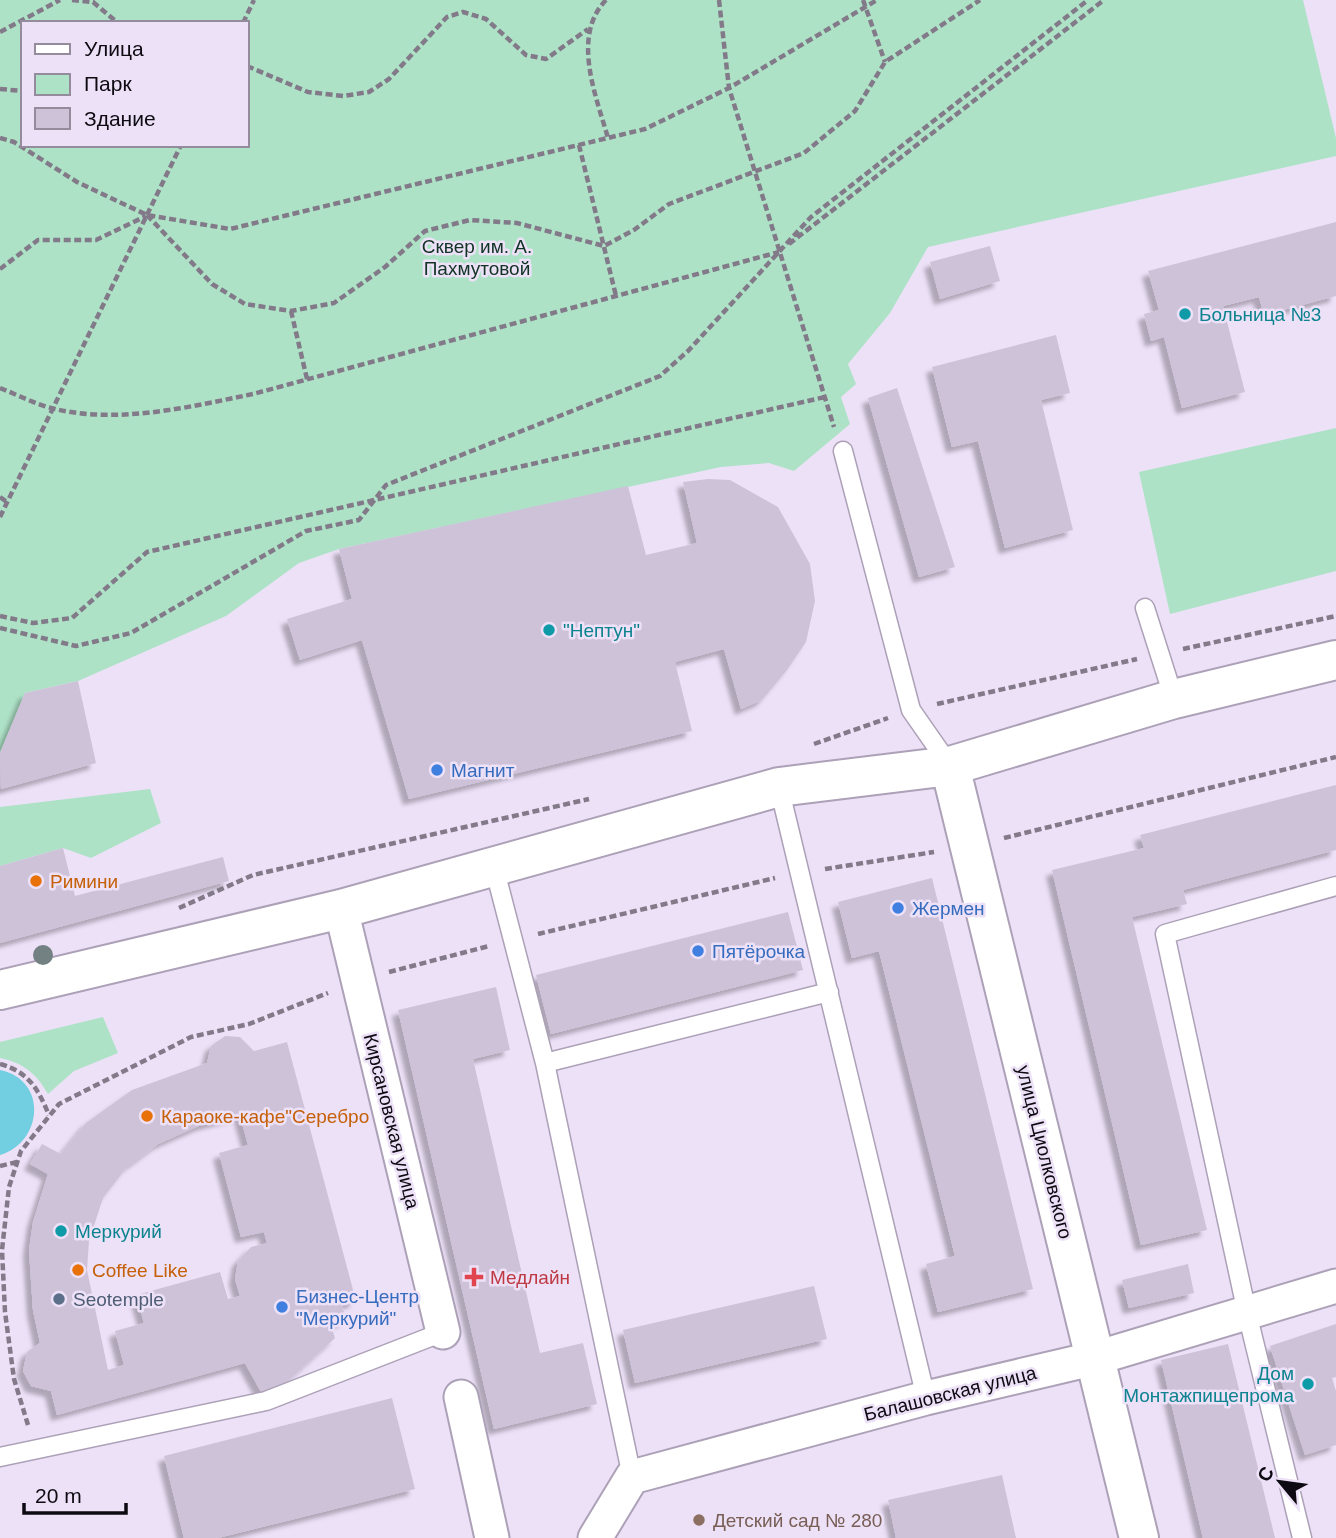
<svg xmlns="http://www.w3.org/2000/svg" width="1336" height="1538" viewBox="0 0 1336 1538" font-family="Helvetica,sans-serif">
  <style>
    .green { fill: #aee2c7; fill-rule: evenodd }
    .water { fill: #72cee1 }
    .building { fill: #cec2d9; fill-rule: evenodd; filter: url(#shadow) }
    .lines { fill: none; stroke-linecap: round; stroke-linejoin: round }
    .lane-casing { stroke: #aca1b7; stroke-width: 21 }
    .street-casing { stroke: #aca1b7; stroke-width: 37 }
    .secondary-casing { stroke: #aca1b7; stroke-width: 42 }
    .path { stroke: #827a89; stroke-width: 4.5; stroke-dasharray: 7 3.5; stroke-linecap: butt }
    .lane { stroke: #fff; stroke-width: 18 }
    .street { stroke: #fff; stroke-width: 33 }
    .secondary { stroke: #fff; stroke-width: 38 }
    .tree { fill: #748183 }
    .culture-dot { fill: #0f9aa8; stroke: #ede1f8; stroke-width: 2.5 }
    .shop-dot { fill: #3f7fe0; stroke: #ede1f8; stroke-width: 2.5 }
    .food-dot { fill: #e8710a; stroke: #ede1f8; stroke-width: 2.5 }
    .health-dot { fill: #e0444e; stroke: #ede1f8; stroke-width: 2.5 }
    .service-dot { fill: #5c6f8a; stroke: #ede1f8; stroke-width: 2.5 }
    .education-dot { fill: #8d6e63; stroke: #ede1f8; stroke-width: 2.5 }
    .labels { text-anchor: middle; stroke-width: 5; stroke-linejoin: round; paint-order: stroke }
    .park-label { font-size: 19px; fill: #113324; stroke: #ede1f8 }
    .culture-label { font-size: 19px; fill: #0d838f; stroke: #ede1f8; text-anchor: start }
    .shop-label { font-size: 19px; fill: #366cbe; stroke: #ede1f8; text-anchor: start }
    .food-label { font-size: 19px; fill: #c56008; stroke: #ede1f8; text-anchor: start }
    .street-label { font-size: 19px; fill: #0e0a11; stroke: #ede1f8 }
    .health-label { font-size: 19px; fill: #be3a42; stroke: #ede1f8; text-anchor: start }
    .service-label { font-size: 19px; fill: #4e5e75; stroke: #ede1f8; text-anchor: start }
    .education-label { font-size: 19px; fill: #785e54; stroke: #ede1f8; text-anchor: start }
  </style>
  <defs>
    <filter id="shadow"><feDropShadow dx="-6" dy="6" stdDeviation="2" flood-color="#0004"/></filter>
  </defs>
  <rect width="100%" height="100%" fill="#ede1f8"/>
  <path class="green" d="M0,0H1303L1336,138V156L928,247L890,313L848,364L856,384L841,397L850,424L794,471L769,463L721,467L339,549L299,563L226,616L78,681L25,693L0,753ZM23,23H247V145H23Z
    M1336,428V571L1170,614L1139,472Z
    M150,789L161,823L91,858L63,848L0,866V807Z
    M103,1017L118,1053L74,1071L48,1094C36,1073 23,1063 0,1058V1042Z"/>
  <path class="water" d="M0,1070C48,1080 43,1142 0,1155Z"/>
  <path class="building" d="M1336,222V296L1264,315L1259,297L1223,306L1245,392L1182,408L1164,337L1151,341L1144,314L1159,310L1148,271Z
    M990,246L1000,281L940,299L930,262Z
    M1056,335L1070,393L1041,400L1073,530L1005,548L978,441L952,447L932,367Z
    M897,388L955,567L919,577L868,398Z
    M708,479L730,480L778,507L810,564L815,601L806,642L787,670L762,700L741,709L724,649L675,662L692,731L409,799L362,640L300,660L287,619L352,599L339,549L628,486L646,555L697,543L683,482Z
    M78,681L96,763L1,789L0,753L25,693Z
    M1336,785V850L1183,890L1187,904L1132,917L1207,1230L1141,1245L1052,870L1144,848L1140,835Z
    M63,848L75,896L223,857L229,881L0,943V866Z
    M932,878L1033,1289L938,1312L926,1264L955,1256L879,951L852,958L838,902Z
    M788,912L803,970L551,1034L536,975Z
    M496,987L510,1050L473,1059L540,1353L583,1343L597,1404L494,1429L398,1010Z
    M225,1036L240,1037L254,1051L287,1042L356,1301L342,1305L346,1320L331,1325L335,1338L266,1401L245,1363L57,1415L51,1391L31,1386L23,1371L27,1352L40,1343L33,1310L29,1250L33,1222L48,1174L30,1164L42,1144L61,1154L86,1123L132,1090L207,1063L211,1046ZM248,1113L240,1116L248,1145L219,1153L241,1237L264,1232L267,1243L251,1247L238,1261L235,1279L240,1296L228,1299L220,1272L136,1295L144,1323L115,1331L124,1365L108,1370L87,1270L89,1241L103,1198L127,1167L158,1144L201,1125Z
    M1188,1264L1194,1293L1129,1308L1122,1280Z
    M814,1286L827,1339L635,1383L623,1330Z
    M1336,1324V1377L1332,1378L1336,1391V1445L1305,1455L1270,1346Z
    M1228,1344L1275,1538H1203L1161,1360Z
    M392,1398L415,1489L218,1538H184L164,1456Z
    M1002,1475L1016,1538H896L888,1500Z"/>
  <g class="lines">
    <g class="lane-casing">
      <path id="lane" d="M843,451L911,710L950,766
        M1145,608L1174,699
        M779,787L926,1398
        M494,867L545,1063L632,1477
        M545,1063L829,992
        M0,1457L266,1401L443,1332
        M1302,1538L1247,1313L1165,934L1336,886"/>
    </g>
    <g class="street-casing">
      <path id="street" d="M341,909L443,1332
        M461,1397L492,1538
        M595,1538L632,1477L926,1398L1096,1358L1336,1286"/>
    </g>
    <g class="secondary-casing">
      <path id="secondary" d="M950,766L1139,1538
        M0,990L341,909L779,787L950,766L1174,699L1336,660"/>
    </g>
    <path class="path" d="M72,0L93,2L118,23
      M606,0C571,36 596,96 608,138
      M719,0L729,88L834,427
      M863,0L885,62
      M243,23L254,0
      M0,32L60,0
      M247,66L308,92L343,96L369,92L389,79L447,17L463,12L486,19L526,55L546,59L588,29
      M0,89L23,91
      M0,138L14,142L77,182L147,215L230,229L645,129L729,88L877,0
      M579,145L616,296
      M147,215L212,284L245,304L291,311L334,303L385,267L425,231L470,220L517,223L604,246L634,230L669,204L804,153L855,111L885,62L980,0
      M789,244L1104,0
      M0,269L38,240H96L146,216
      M291,311L307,379
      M0,388C18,395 37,405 55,409C120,424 189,407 253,394L779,252
      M0,497L7,502
      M0,517L181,145
      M0,616L33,623L72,618L147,552L825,397
      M0,628L76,646L131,633L306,531L359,520L386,485L660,376L688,351L811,217L1088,0
      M1183,649L1336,616
      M937,704L1137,659
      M814,744L888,718
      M1004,838L1336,757
      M825,869L934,852
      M179,908L253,875L589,799
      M538,934L775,878
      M389,972L489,946
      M0,1064C29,1072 38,1089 49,1115
      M0,1166L17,1162
      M28,1425L14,1379L5,1312L2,1250L9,1187L21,1151L59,1104L191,1037L249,1024L328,993"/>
    <use href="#lane" class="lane"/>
    <use href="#street" class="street"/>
    <use href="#secondary" class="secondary"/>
  </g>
  <circle class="tree" cx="43" cy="955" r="10"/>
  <g class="culture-dot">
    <circle cx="1185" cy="314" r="7"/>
    <circle cx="549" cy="630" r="7"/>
    <circle cx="61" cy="1231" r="7"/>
    <circle cx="1308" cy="1384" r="7"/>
  </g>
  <g class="shop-dot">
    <circle cx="437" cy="770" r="7"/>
    <circle cx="898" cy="908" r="7"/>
    <circle cx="698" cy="951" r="7"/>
    <circle cx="282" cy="1307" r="7"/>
  </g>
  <g class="food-dot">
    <circle cx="36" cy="881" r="7"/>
    <circle cx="147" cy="1116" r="7"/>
    <circle cx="78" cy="1270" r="7"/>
  </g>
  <path class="health-dot" d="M470.5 1266.5h7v7h7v7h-7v7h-7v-7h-7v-7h7z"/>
  <circle class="service-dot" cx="59" cy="1299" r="7"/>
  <circle class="education-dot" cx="699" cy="1520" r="7"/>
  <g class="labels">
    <g class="park-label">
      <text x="477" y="253">Сквер им. А.<tspan x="477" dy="22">Пахмутовой</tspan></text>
    </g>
    <g class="culture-label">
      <text x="1199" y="321">Больница №3</text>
      <text x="563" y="637">"Нептун"</text>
      <text x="75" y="1238">Меркурий</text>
      <text x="1294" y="1380" text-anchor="end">Дом<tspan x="1294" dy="22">Монтажпищепрома</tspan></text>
    </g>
    <g class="shop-label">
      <text x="451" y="777">Магнит</text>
      <text x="912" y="915">Жермен</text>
      <text x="712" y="958">Пятёрочка</text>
      <text x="296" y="1303">Бизнес-Центр<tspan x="296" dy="22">"Меркурий"</tspan></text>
    </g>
    <g class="food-label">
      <text x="50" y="888">Римини</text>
      <text x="161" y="1123">Караоке-кафе"Серебро</text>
      <text x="92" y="1277">Coffee Like</text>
    </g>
    <g class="street-label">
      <text transform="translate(392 1121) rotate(76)" y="7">Кирсановская улица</text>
      <text transform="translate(1045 1152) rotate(76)" y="7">улица Циолковского</text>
      <text transform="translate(950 1393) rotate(-14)" y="7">Балашовская улица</text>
    </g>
    <g class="health-label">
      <text x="490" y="1284">Медлайн</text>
    </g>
    <g class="service-label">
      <text x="73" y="1306">Seotemple</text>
    </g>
    <g class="education-label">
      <text x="713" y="1527">Детский сад № 280</text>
    </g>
  </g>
  <rect x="21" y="21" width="228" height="126" fill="#ede1f8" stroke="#948b9c" stroke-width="2"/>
  <rect x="35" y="44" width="35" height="10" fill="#ffffff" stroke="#948b9c" stroke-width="2"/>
  <text x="84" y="56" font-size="21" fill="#0e0a11">Улица</text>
  <rect x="35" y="74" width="35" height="21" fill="#aee2c7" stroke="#948b9c" stroke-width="2"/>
  <text x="84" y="91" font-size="21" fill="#0e0a11">Парк</text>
  <rect x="35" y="108" width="35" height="21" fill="#cec2d9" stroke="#948b9c" stroke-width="2"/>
  <text x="84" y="126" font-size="21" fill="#0e0a11">Здание</text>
  <g transform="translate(1280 1482) rotate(299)" stroke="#ede1f8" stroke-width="5" paint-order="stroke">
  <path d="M0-5L12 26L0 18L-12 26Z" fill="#0e0a11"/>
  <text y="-10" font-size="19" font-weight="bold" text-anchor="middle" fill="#0e0a11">С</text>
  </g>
  <path d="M24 1503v10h102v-10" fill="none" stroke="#0e0a11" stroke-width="3.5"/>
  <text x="35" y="1503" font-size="21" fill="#0e0a11" stroke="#ede1f8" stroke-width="5" paint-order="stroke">20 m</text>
</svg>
